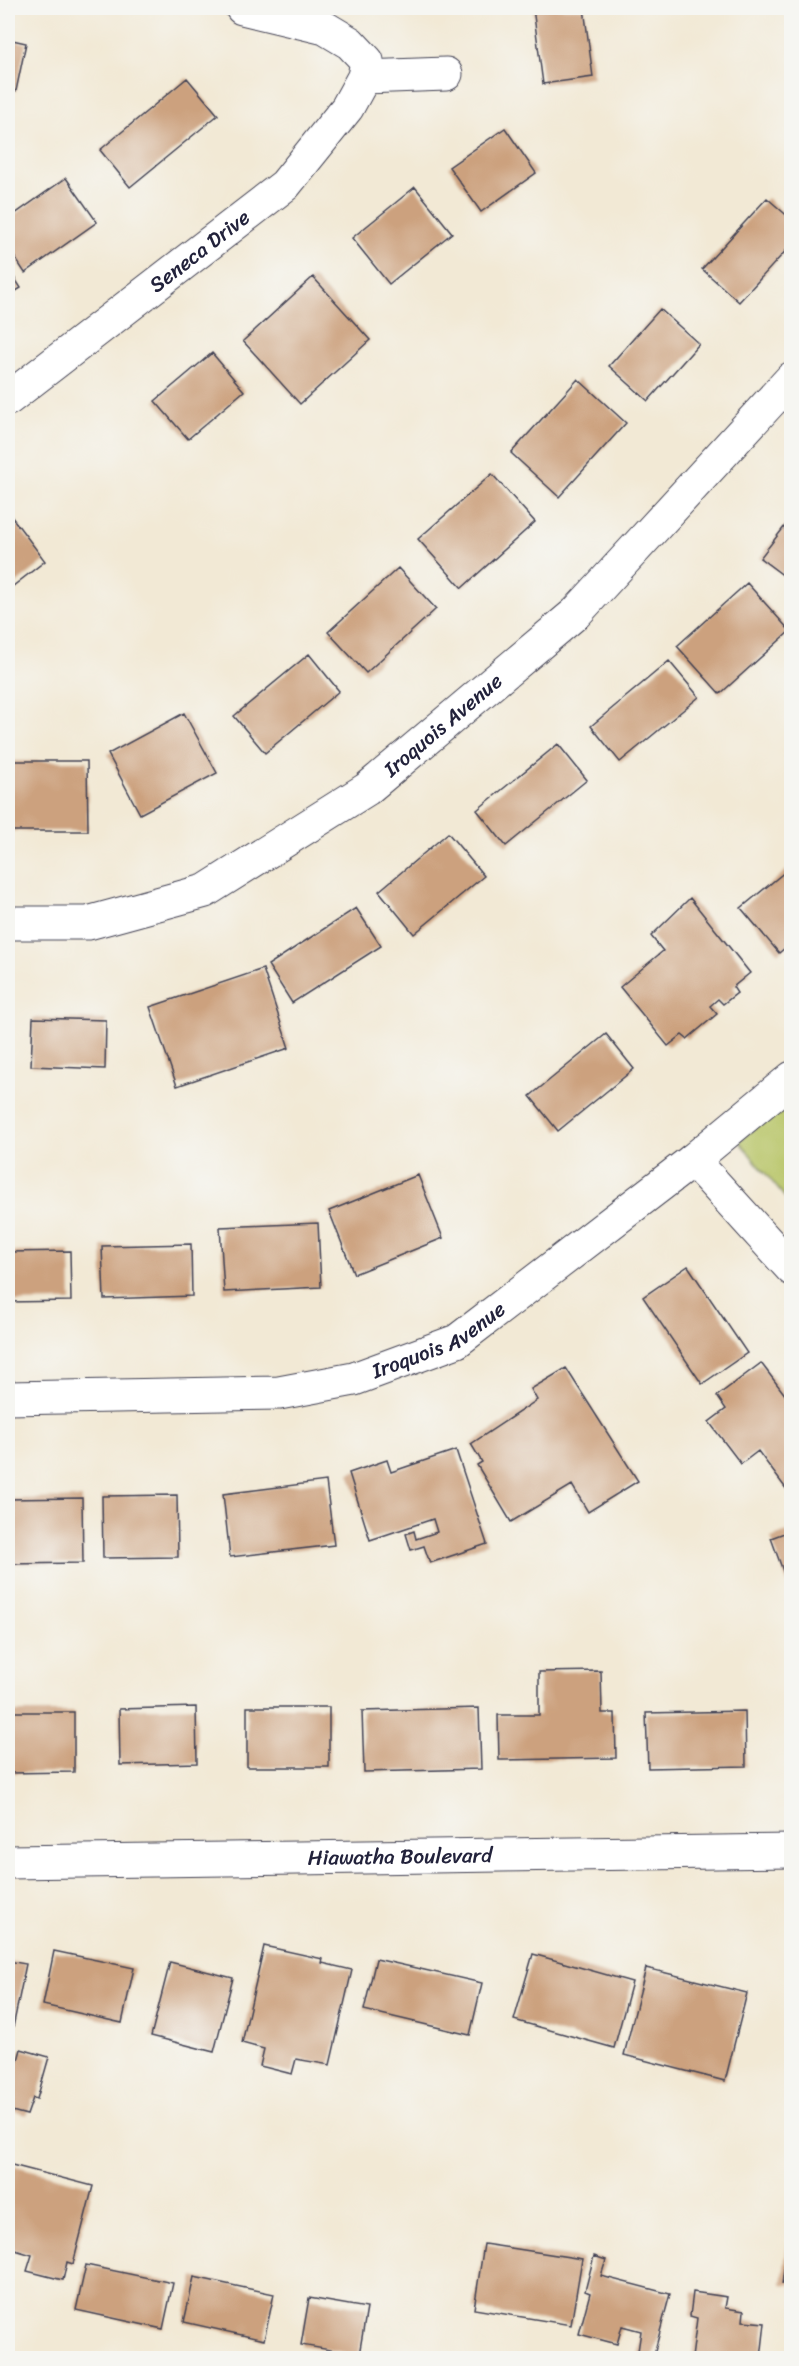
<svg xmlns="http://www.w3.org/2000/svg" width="799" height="2366" viewBox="0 0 799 2366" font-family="Sriracha,sans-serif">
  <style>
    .green { fill: #b7c466; stroke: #6c7350; stroke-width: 1.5 }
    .building { fill: #cca17e }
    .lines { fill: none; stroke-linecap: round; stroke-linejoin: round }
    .minor-casing { stroke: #414052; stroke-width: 35 }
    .minor { stroke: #fff; stroke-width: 33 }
    .labels { text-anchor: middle; stroke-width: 5; stroke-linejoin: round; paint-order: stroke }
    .street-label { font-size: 21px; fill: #22223b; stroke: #f6f6f2 }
  </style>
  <rect width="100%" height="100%" fill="#f6f6f2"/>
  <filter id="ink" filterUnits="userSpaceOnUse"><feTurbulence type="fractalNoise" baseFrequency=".0167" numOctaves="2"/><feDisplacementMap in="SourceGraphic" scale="12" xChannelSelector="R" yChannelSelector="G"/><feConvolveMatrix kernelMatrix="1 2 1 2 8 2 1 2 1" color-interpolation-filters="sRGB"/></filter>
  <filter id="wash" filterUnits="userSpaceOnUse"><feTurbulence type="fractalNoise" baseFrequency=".008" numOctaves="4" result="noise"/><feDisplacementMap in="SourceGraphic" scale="24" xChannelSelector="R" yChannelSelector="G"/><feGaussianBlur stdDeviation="1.35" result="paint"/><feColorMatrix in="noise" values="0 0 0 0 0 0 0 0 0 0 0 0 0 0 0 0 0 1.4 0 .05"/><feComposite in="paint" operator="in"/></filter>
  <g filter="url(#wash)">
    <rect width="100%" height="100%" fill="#f2e9d5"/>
    <path class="green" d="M791,1098V1205L739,1141Z"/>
    <g id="blocks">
      <path class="building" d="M533,8H584L593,77L543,84Z
        M8,39L26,43L16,91L8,90Z
        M187,78L218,115L130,187L100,150Z
        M505,128L536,173L481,212L449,167Z
        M66,178L97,222L25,273L8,247V219Z
        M415,187L452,233L389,284L352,238Z
        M767,198L792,220V244L739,302L702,269Z
        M8,268L21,288L8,296Z
        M313,277L370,340L300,404L243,341Z
        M660,309L699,344L648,401L609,366Z
        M212,353L244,391L188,439L155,401Z
        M578,379L626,423L559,497L511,453Z
        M492,474L535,522L462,588L418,539Z
        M8,512L45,561L8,590Z
        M792,517V582L760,558Z
        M398,568L436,609L366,673L328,632Z
        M747,583L790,631L720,694L677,646Z
        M309,654L339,691L265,753L234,716Z
        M669,661L699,697L620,762L591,726Z
        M184,713L217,773L140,814L108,754Z
        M558,744L587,780L506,846L477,810Z
        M8,761H87L88,831H8Z
        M448,833L484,876L414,934L379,891Z
        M792,866V942L779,953L741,908Z
        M690,898L750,973L733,987L737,993L723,1004L718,999L710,1006L717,1014L687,1039L682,1035L668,1046L620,987L663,951L651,936Z
        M356,908L381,946L292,1003L268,965Z
        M263,969L289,1048L177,1086L150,1007Z
        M33,1018L106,1020L105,1069L31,1066Z
        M606,1034L634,1069L558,1131L530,1096Z
        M418,1175L443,1238L354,1274L329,1211Z
        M318,1223L321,1287L224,1292L220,1227Z
        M191,1244L192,1296L104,1299L102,1246Z
        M70,1251L71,1301L8,1302V1252Z
        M688,1266L747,1353L702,1384L643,1297Z
        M761,1363L792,1404L790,1494L758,1451L741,1464L709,1422L726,1409L717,1396Z
        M566,1368L638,1481L588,1512L572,1485L511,1522L477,1465L482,1462L471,1444L537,1400L531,1389Z
        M456,1450L487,1544L430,1563L424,1546L411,1550L406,1534L414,1531L416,1539L437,1532L433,1519L370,1540L349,1473L387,1460L391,1472Z
        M326,1481L334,1545L230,1557L223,1494Z
        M177,1495L178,1557L103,1558L102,1496Z
        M82,1498L83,1563L8,1564V1499Z
        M792,1530V1593H791L771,1538Z
        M601,1671L602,1713H615L616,1758L499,1760L498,1715H539V1672Z
        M196,1707L197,1763L120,1765L119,1709Z
        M247,1707H329V1767H247Z
        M479,1708L481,1769L364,1772L362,1711Z
        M745,1711L746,1766L648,1768L646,1713Z
        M8,1712H74V1772L8,1773Z
        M264,1946L323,1959L322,1963L352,1970L330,2065L296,2059L292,2074L260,2066L264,2049L242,2043Z
        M54,1951L134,1968L122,2023L43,2005Z
        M533,1954L632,1982L614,2048L514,2020Z
        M376,1959L482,1983L470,2035L364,2010Z
        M8,1961L26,1964L9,2047H8Z
        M170,1962L233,1978L214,2052L151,2036Z
        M646,1968L747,1993L725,2081L624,2055Z
        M21,2049L49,2057L37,2099L33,2098L27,2115L8,2110V2098Z
        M8,2164L93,2186L73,2264L67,2262L63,2280L27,2271L32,2255L8,2248Z
        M790,2226H792V2285L782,2284Z
        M484,2244L582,2259L571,2325L474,2309Z
        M594,2256L606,2260L601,2276L670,2294L653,2358H637L641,2331L622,2326L617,2344L579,2334L590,2293L585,2291Z
        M86,2265L173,2283L163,2329L76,2310Z
        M194,2277L274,2294L264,2340L184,2322Z
        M693,2292L727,2297L725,2308L744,2311L743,2321L765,2323L761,2358H692L697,2318L690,2316Z
        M309,2298L367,2308L359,2355L301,2345Z"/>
    </g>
  </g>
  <g filter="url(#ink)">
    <use href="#blocks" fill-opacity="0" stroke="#414052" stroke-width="1.5"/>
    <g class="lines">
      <g class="minor-casing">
        <g id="minor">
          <path d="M364,77L446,74"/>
          <path id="s1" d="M8,399L285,185L347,108L364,77L367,61L350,43L325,28L242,8"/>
          <path id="s2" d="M8,923H88L205,891L367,789L576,613L792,378"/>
          <path d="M693,1160L792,1269"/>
          <path id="s3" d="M8,1398L279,1393L354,1379L457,1341L693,1160L792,1078"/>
          <path id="s4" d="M8,1862L792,1851"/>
        </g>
      </g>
      <use href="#minor" class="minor"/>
    </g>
  </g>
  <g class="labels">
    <g class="street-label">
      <text dy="7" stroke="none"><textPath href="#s1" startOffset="242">Seneca Drive</textPath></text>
      <text dy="7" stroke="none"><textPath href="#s2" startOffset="492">Iroquois Avenue</textPath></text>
      <text dy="7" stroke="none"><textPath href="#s3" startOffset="441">Iroquois Avenue</textPath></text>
      <text dy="7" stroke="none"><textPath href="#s4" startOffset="392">Hiawatha Boulevard</textPath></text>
    </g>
  </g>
  <rect width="799" height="2366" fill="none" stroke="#f6f6f2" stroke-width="30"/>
</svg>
